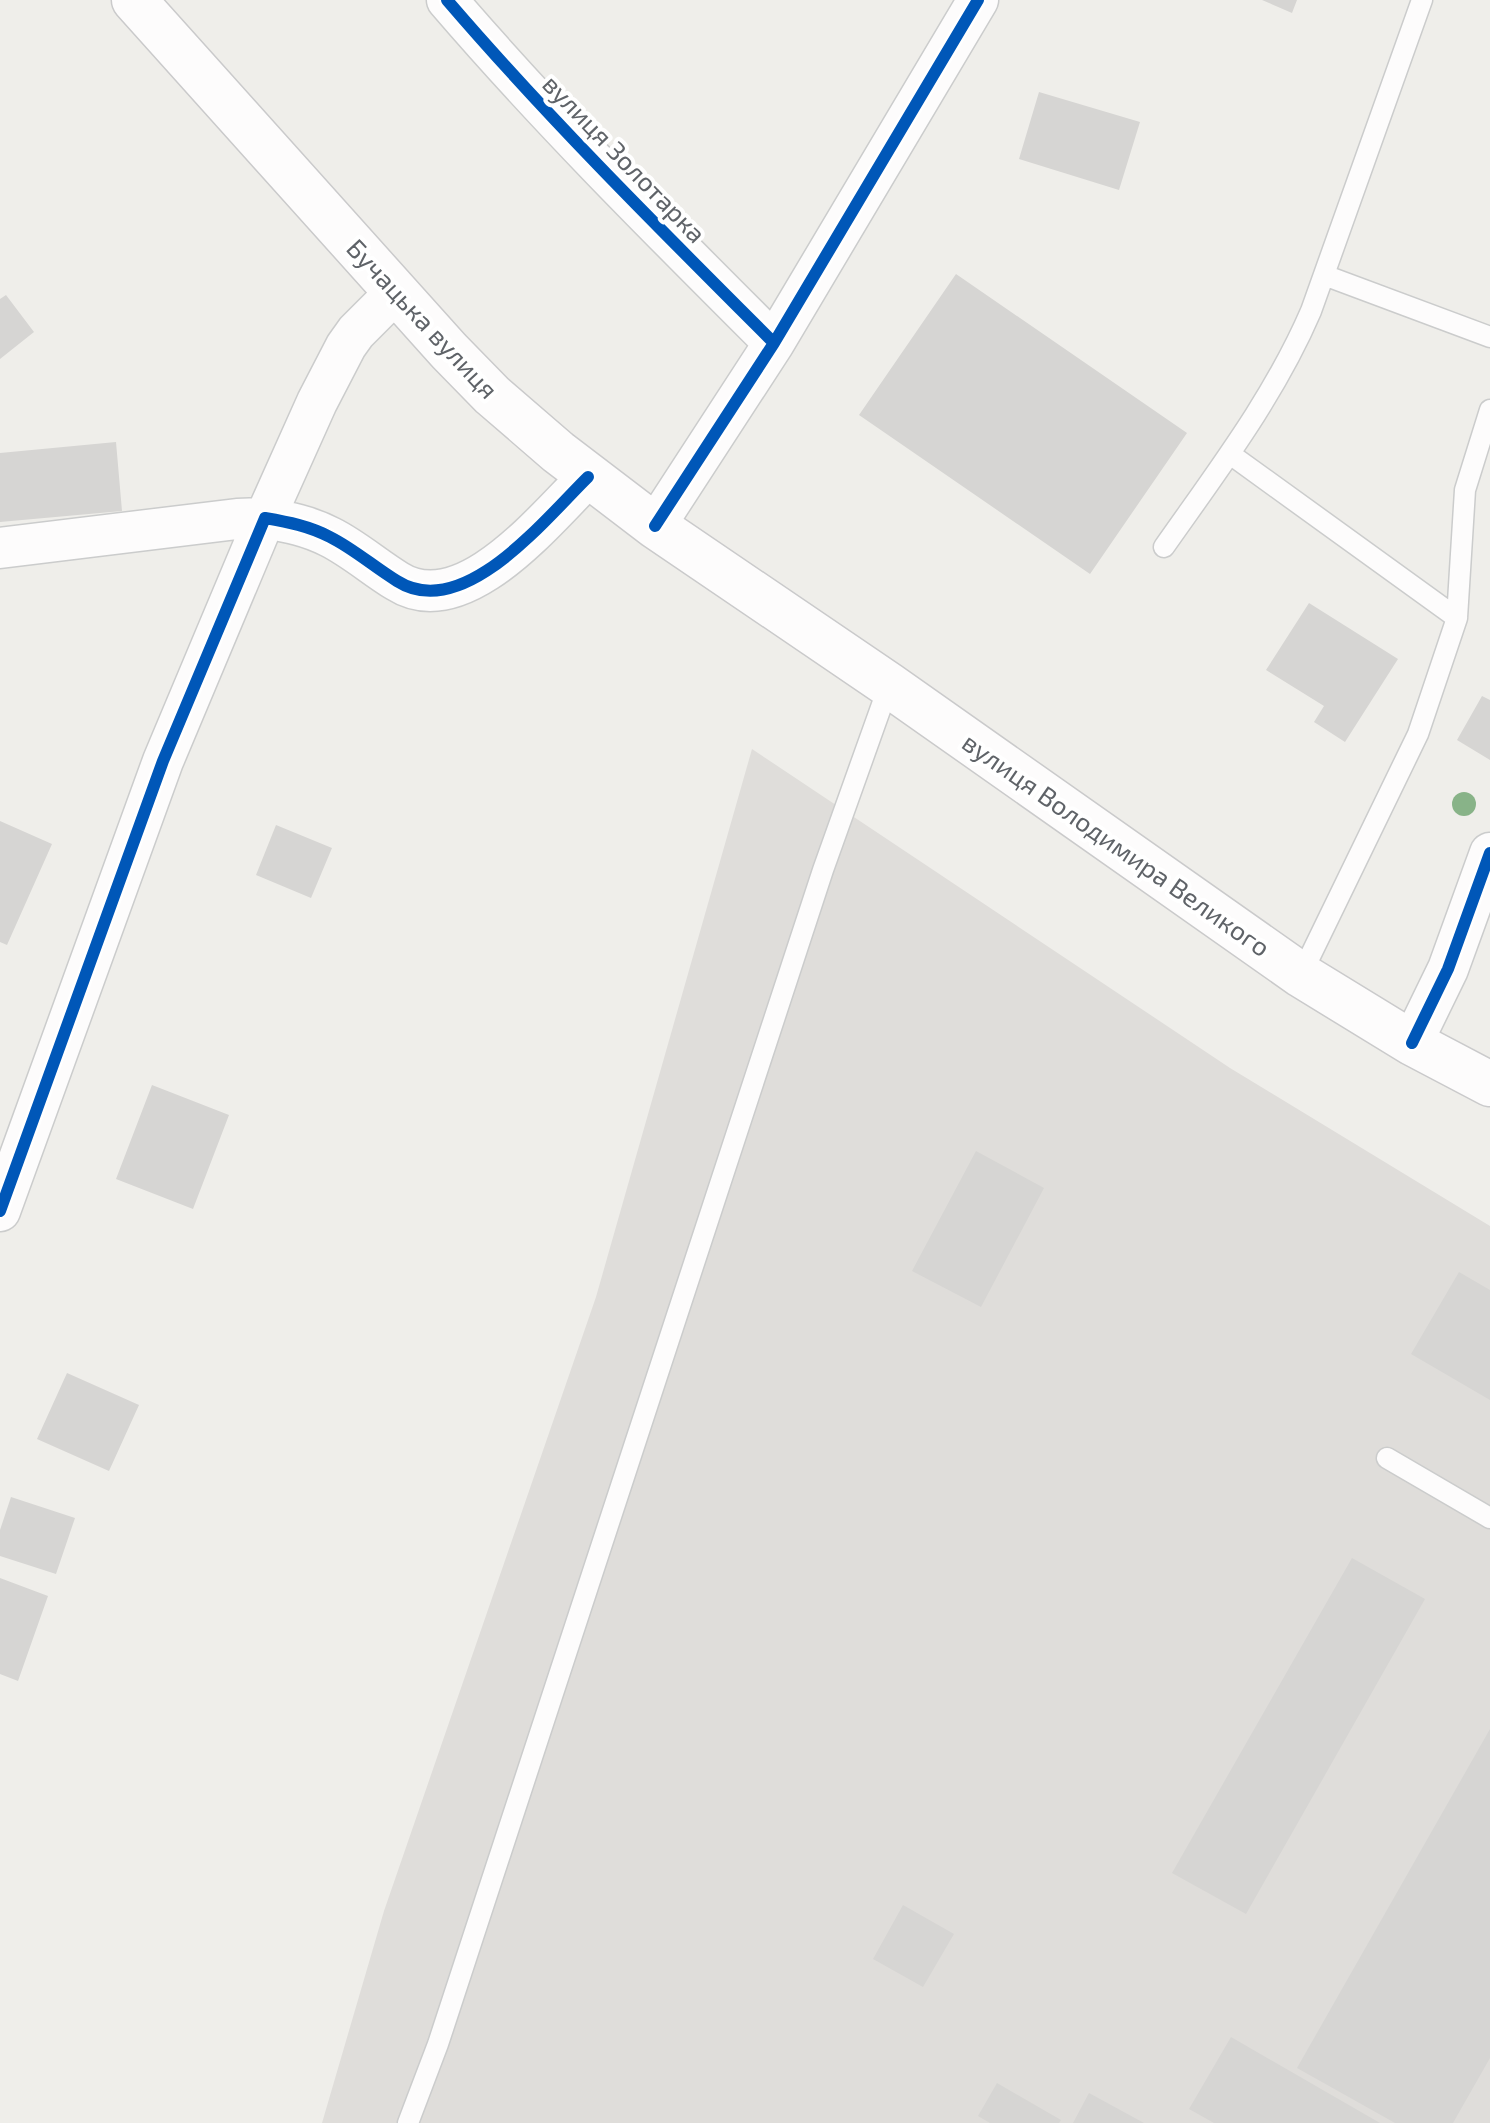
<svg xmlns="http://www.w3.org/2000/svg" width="1490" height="2123" viewBox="0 0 1490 2123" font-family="'Exo 2',sans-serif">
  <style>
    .industrial { fill: #dfddda }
    .building { fill: #d6d5d3 }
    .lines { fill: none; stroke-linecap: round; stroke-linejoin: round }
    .lane-casing { stroke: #cbcccc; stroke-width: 23 }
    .street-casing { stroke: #cbcccc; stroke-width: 43 }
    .secondary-casing { stroke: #cacacb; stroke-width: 47 }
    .lane { stroke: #fdfcfc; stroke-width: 20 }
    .street { stroke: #fdfcfc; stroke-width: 40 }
    .secondary { stroke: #fdfcfc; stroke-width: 44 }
    .cycleway-casing { stroke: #fff; stroke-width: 17 }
    .cycleway { stroke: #0057b8; stroke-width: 12 }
    .tree { fill: #88b388 }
    .labels { text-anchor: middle; stroke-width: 8; stroke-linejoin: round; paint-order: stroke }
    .street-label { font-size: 26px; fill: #5f6368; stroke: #fff }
  </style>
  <rect width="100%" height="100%" fill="#efeeea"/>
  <path class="industrial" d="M752,749L1230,1068L1490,1226V2123H322L384,1911L596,1297Z"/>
  <path class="building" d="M1262,0H1297L1292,13Z
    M1039,92L1140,122L1119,190L1019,159Z
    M956,274L1187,433L1090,574L859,415Z
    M6,295L34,332L0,359V299Z
    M116,442L122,511L0,522V453Z
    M1309,603L1398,659L1345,742L1314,722L1324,706L1266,670Z
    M1482,696L1490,700V760L1457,740Z
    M0,821L52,844L7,945L0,942Z
    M276,825L332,848L311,898L256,875Z
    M152,1085L229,1115L193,1209L116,1179Z
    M976,1151L1044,1188L981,1307L912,1271Z
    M1459,1272L1490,1290V1400L1411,1354Z
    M67,1373L139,1405L109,1471L37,1439Z
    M11,1497L75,1518L56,1574L0,1556V1530Z
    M1352,1558L1425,1599L1246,1914L1172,1873Z
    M0,1578L48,1596L18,1681L0,1674Z
    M1490,1729V2058L1453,2123H1395L1297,2068Z
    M903,1905L954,1934L923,1987L873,1959Z
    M1231,2037L1380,2123H1214L1189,2109Z
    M997,2083L1061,2120L1059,2123H990L978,2116Z
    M1089,2093L1144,2123H1073Z"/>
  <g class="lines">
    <g class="lane-casing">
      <path id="lane" d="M1324,275L1490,337
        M1230,454L1457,618L1418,734L1301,975
        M1164,547C1218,470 1274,397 1311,311L1422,0
        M1457,618L1465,490L1490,410
        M1387,1458L1490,1518
        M408,2123L438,2044L823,870L889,685"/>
    </g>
    <g class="street-casing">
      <path id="street" d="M447,0C550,120 662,231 774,343
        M655,526L774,343L978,0
        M0,548L237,519L265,518L317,402L346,346L356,332L395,293
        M1412,1043L1448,969L1490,853
        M0,1211L163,761L265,518C288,522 309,526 330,537C354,549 374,567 397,581C463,623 545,519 588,477"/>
    </g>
    <g class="secondary-casing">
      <path id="secondary" d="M134,0L449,351L492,395L558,452L655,526L889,685L1301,975L1412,1043L1490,1084"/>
    </g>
    <use href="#lane" class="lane"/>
    <use href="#street" class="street"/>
    <use href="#secondary" class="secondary"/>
    <g class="cycleway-casing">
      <path id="cycleway" d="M447,0C550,120 662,231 774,343
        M655,526L774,343L978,0
        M1412,1043L1448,969L1490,853
        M0,1211L163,761L265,518C288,522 309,526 330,537C354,549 374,567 397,581C463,623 545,519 588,477"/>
    </g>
    <use href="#cycleway" class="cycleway"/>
  </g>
  <circle class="tree" cx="1464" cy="804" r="12"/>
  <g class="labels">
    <g class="street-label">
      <text transform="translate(624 159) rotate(46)" y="9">вулиця Золотарка</text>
      <text transform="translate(422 319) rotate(47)" y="9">Бучацька вулиця</text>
      <text transform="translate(1116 845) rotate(35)" y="9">вулиця Володимира Великого</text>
    </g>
  </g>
</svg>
